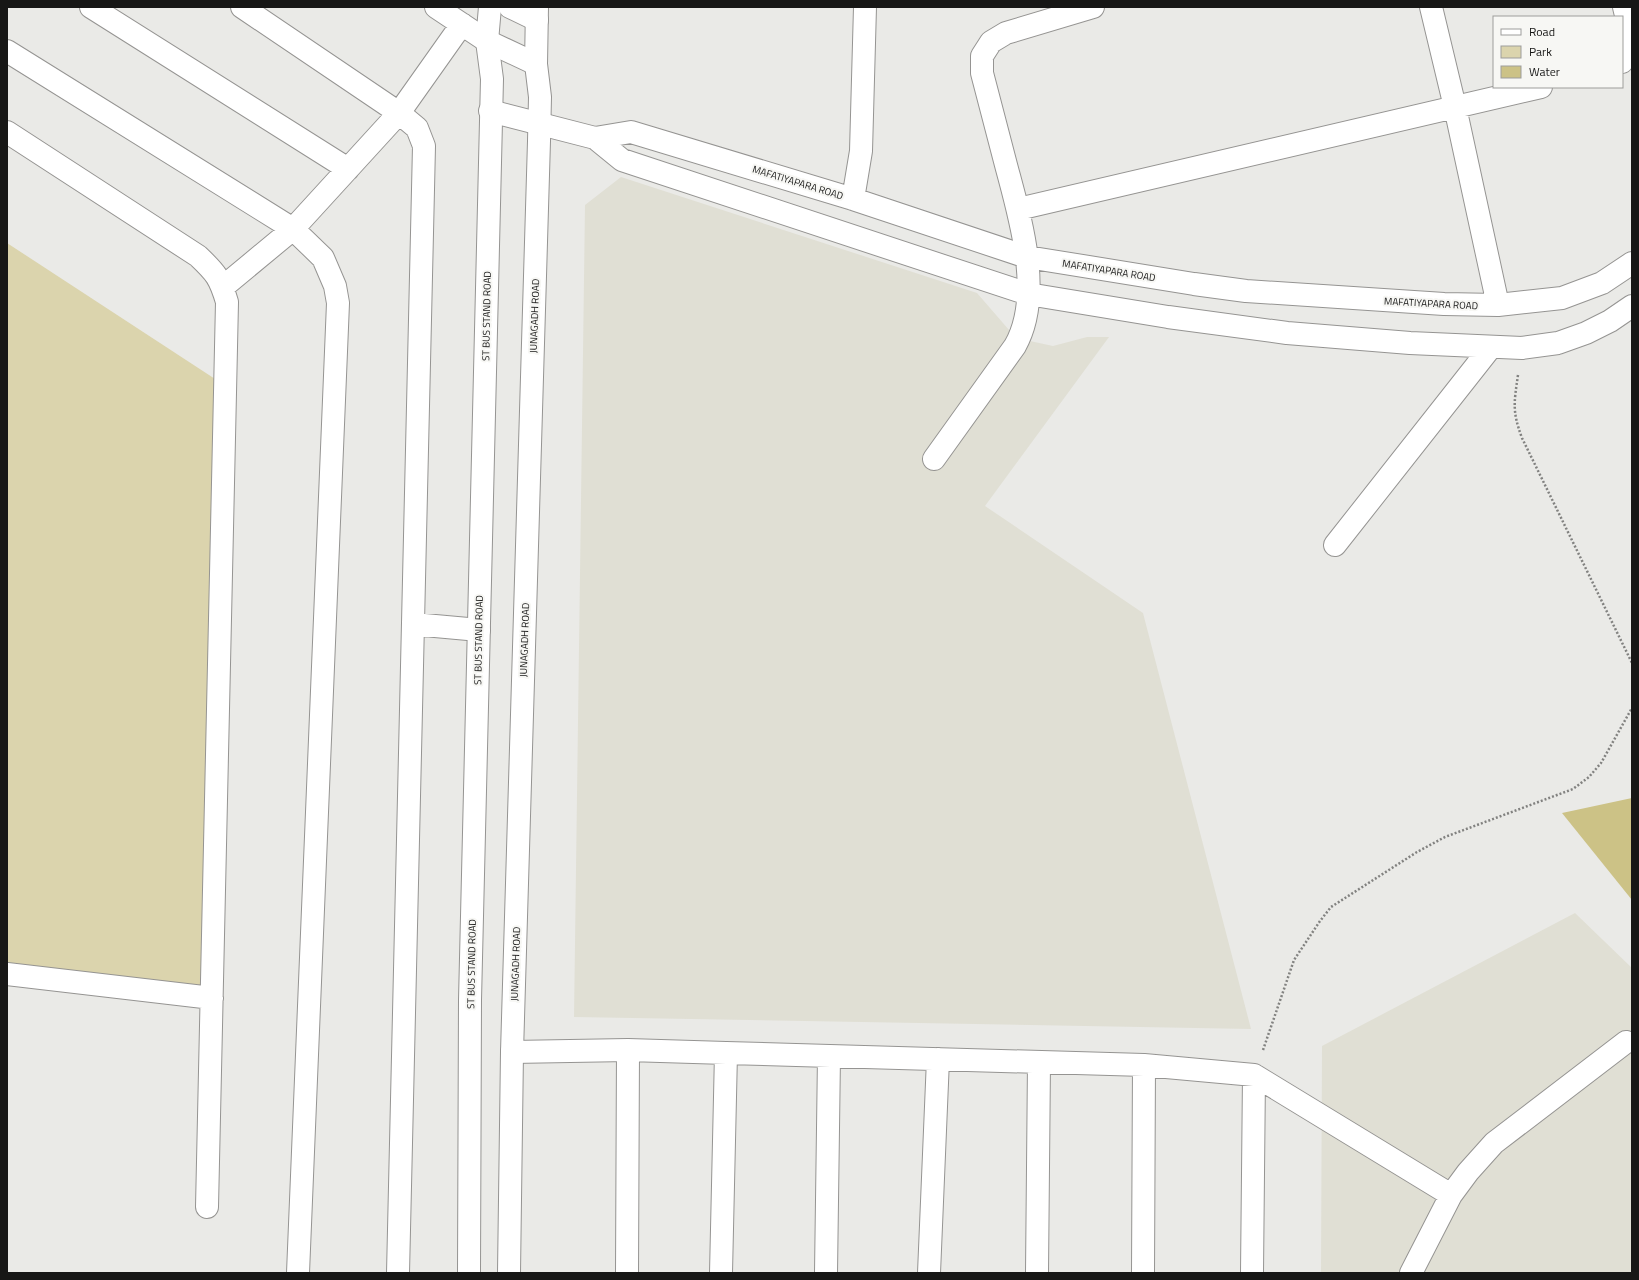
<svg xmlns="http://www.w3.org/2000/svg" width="1639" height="1280" viewBox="0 0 1639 1280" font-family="'Titillium Web',sans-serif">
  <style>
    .built { fill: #e0dfd4 }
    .green { fill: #dbd4ad }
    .water { fill: #ccc286 }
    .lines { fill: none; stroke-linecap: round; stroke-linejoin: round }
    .minor-casing { stroke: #959492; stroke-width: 24 }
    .major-casing { stroke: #959492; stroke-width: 24 }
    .path { stroke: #828280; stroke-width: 2.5; stroke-dasharray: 2 2; stroke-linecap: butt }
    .minor { stroke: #fff; stroke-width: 22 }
    .major { stroke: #fff; stroke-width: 22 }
    .labels { text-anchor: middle; stroke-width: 4; stroke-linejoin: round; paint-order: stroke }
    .street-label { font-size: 10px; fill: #171716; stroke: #f7f7f4 }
  </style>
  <rect width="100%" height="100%" fill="#eaeae7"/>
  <path class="built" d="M621,177L977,293L1016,338L1053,346L1087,337H1109L985,506L1143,613L1251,1029L574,1017L585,205Z
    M1575,913L1632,968V1273H1321L1322,1046Z"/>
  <path class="green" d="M7,243L235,392L219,987L7,966Z"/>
  <path class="water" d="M1632,798V900L1562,813Z"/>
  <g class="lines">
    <g class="minor-casing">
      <path id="minor" d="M91,7L348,169
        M242,7L399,113L417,128L424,146L398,1273
        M436,7L487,41L536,64
        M510,7L537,20
        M1431,7L1455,107L1498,305
        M7,51L293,229L323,258L335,286L338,303L298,1273
        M1622,62C1636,43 1629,29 1624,7
        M490,111L595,138L622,160L1028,294L1168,317L1287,333L1410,343L1522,348L1558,343L1586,333L1610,321L1632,306
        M7,132L198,256C216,273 220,278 227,302L207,1207
        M595,138L631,132L853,199L1027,257L1194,284L1246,291L1444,304L1498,305L1562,298L1602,283L1632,263
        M853,199L861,151L865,7
        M1018,209L1541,87
        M223,287L293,229L399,113L462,24
        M934,459L1015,346C1044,295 1020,218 1006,165C998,134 990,103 982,73V56L991,42L1006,33L1093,7
        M1335,545L1491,347
        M413,624L479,630
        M7,974L212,998
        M512,1052L628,1050L726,1053L1144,1065L1254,1075L1451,1195
        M627,1273L628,1050
        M721,1273L726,1053
        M826,1273L829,1056
        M929,1273L938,1059
        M1037,1273L1039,1062
        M1143,1273L1144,1065
        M1252,1273L1254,1075
        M1411,1273L1451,1195L1468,1172L1494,1143L1626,1042"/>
    </g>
    <g class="major-casing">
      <path id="major" d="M469,1273L470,1000L492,79L487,41L490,7
        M509,1273L512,1052L539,141L540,97L536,64L537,7"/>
    </g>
    <path class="path" d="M1518,375C1514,403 1512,411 1522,438L1632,663
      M1263,1050L1294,960L1320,921L1331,907L1417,852L1445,837L1573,789L1589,777L1601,763L1632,708"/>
    <use href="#minor" class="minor"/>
    <use href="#major" class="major"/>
  </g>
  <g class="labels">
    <g class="street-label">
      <text transform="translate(798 182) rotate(17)" y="4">MAFATIYAPARA ROAD</text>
      <text transform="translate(1109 270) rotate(9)" y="4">MAFATIYAPARA ROAD</text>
      <text transform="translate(1431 303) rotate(3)" y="4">MAFATIYAPARA ROAD</text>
      <text transform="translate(486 316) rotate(-89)" y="4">ST BUS STAND ROAD</text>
      <text transform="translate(534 316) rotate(-88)" y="4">JUNAGADH ROAD</text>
      <text transform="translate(478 640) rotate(-89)" y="4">ST BUS STAND ROAD</text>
      <text transform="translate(524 640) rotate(-88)" y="4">JUNAGADH ROAD</text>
      <text transform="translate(471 964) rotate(-89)" y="4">ST BUS STAND ROAD</text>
      <text transform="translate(515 964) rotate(-88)" y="4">JUNAGADH ROAD</text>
    </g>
  </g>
  <rect width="1639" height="1280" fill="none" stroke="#171716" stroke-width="16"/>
  <rect x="1493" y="16" width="130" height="72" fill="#f7f7f4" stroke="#9d9d9b"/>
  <rect x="1501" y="29" width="20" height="6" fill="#ffffff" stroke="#9d9d9b"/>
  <text x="1529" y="36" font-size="12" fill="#171716">Road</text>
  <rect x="1501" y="46" width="20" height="12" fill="#dbd4ad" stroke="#9d9d9b"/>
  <text x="1529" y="56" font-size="12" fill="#171716">Park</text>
  <rect x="1501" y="66" width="20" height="12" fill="#ccc286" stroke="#9d9d9b"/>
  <text x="1529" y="76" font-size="12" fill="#171716">Water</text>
</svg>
